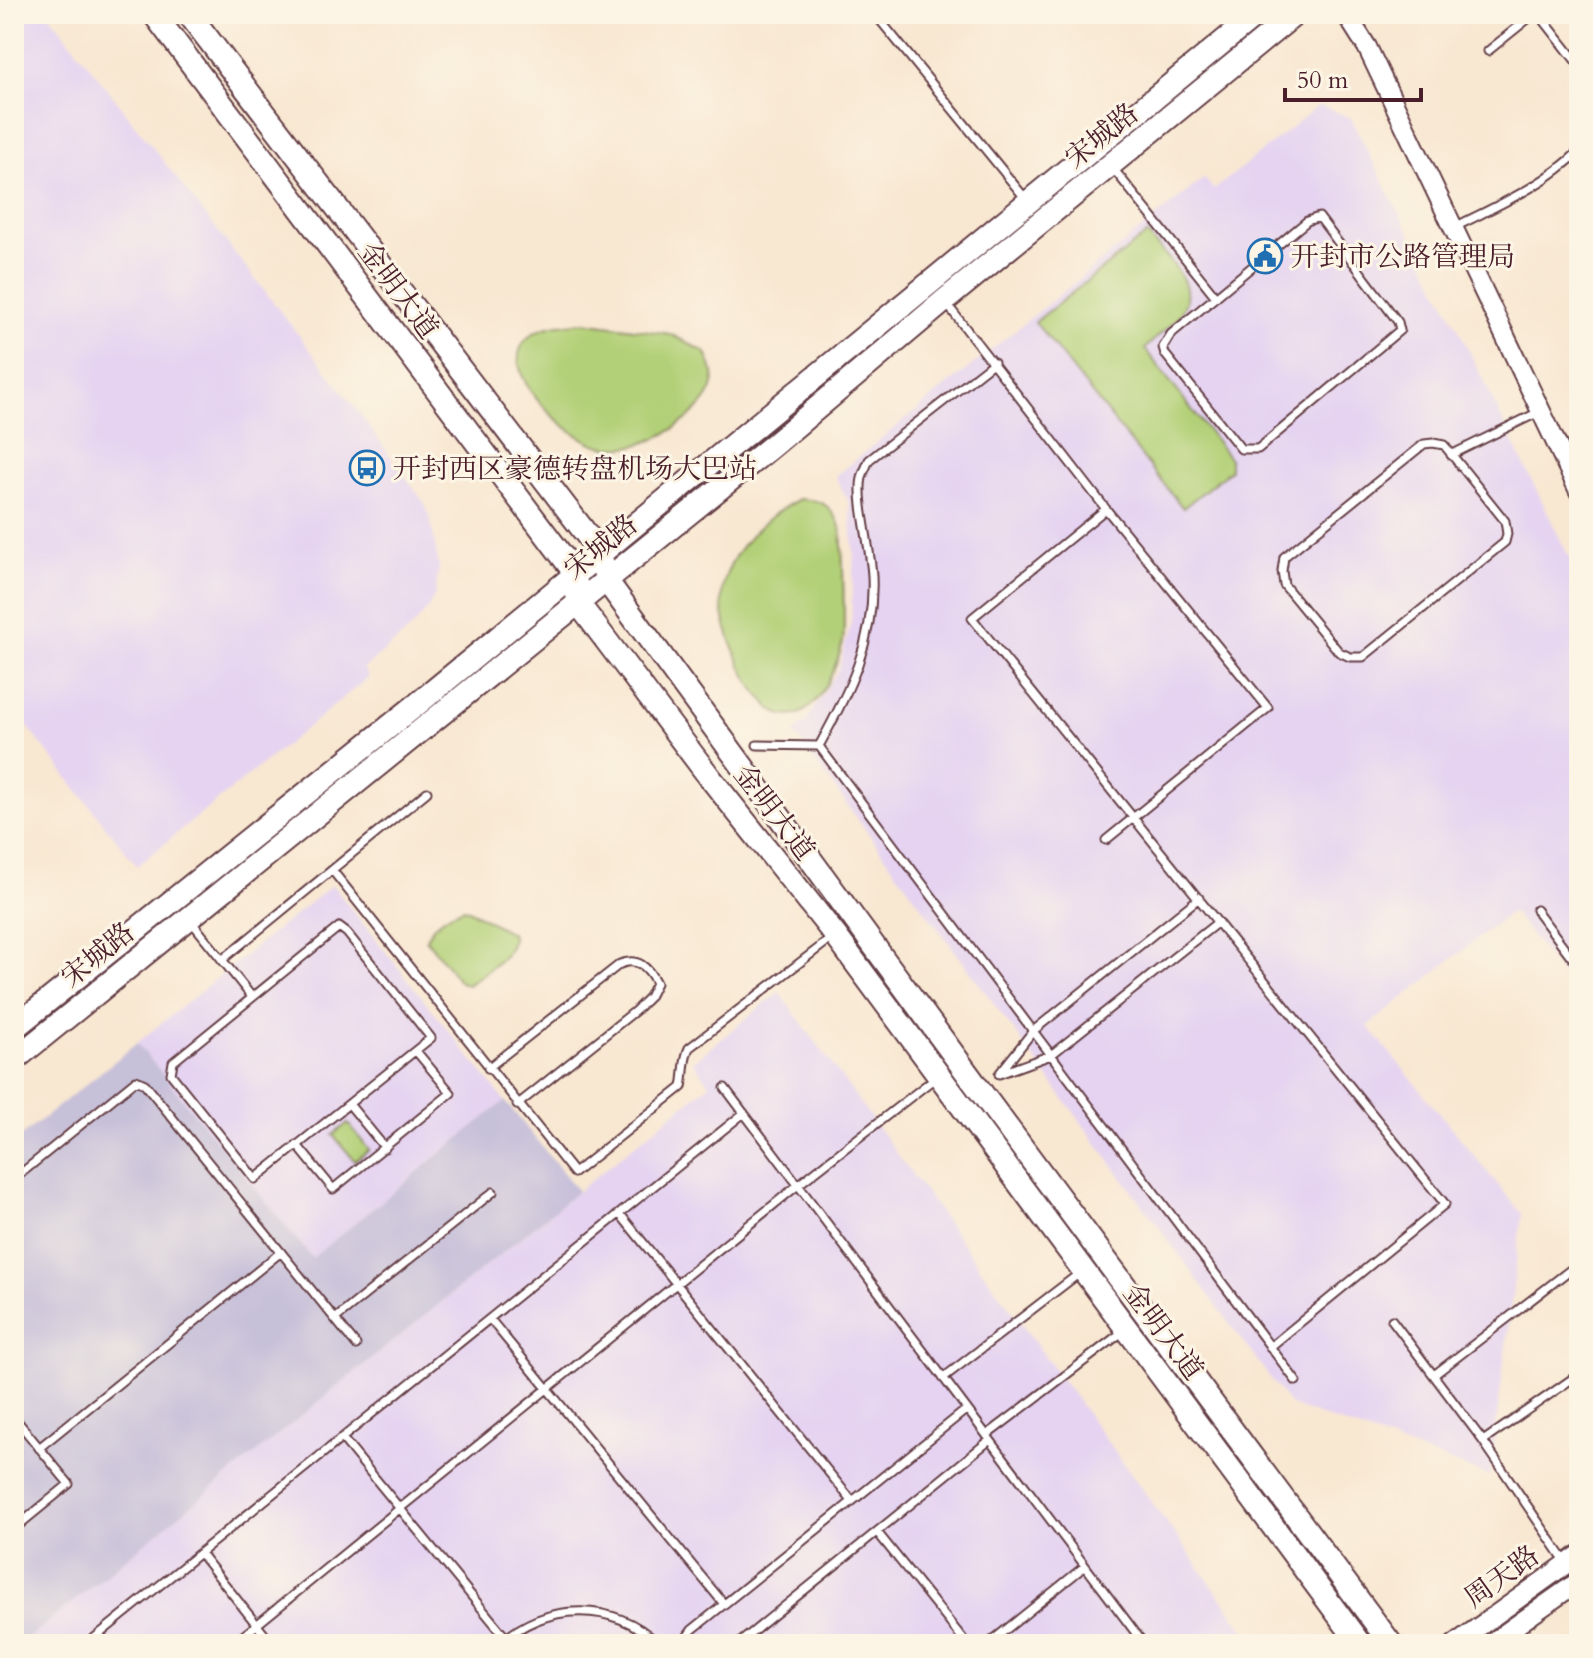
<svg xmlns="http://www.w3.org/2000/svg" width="1593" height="1658" viewBox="0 0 1593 1658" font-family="Cardo,'Noto Serif SC',serif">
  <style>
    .built { fill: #e5d3f1 }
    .industrial { fill: #c7c0d9 }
    .green { fill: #b2d077; stroke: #7e7851; stroke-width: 2 }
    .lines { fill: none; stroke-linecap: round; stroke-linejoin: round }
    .service-casing { stroke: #643d44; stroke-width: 11 }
    .tertiary-casing { stroke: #643d44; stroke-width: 22 }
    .primary-casing { stroke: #643d44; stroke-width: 26 }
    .service { stroke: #fff; stroke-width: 7 }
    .tertiary { stroke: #fff; stroke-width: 18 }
    .primary { stroke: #fff; stroke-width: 22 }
    .labels { text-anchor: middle; stroke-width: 6; stroke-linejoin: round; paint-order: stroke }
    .street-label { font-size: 28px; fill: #4a1f2b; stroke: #fcf5e5 }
    .poi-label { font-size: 28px; fill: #4a1f2b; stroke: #fcf5e5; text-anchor: start }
  </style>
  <rect width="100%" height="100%" fill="#fcf5e5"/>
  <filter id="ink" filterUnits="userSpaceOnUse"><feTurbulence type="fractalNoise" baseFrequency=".0125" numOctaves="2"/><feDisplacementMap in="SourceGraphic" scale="16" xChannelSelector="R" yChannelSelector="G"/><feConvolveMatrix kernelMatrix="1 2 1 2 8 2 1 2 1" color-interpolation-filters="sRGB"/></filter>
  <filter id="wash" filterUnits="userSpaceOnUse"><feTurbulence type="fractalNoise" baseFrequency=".006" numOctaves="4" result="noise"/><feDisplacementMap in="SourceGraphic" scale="32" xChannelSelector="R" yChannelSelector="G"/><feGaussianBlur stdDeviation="1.8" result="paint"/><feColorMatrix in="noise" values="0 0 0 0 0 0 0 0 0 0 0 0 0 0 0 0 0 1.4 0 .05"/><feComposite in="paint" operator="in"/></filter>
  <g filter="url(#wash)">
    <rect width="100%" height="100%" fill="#f8e7d1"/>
    <path class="built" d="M14,14H49L360,414L424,502L430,517L439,567L435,594L428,609L410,630L363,669L369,677L137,866L14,709Z
      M1319,105L1351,118L1458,328L1579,578V995L1512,911L1368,1026L1522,1214L1490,1476L1290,1405L794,733L806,722L839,668L851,623L854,553L849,503L835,476L1204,178L1214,190Z
      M332,885L505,1101L312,1258L137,1043Z
      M779,992L1255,1644H21L710,1084L693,1062Z"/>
    <path class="industrial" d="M137,1043L312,1258L505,1101L578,1191L21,1644H14V1142Z"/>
    <path class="green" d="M1147,234C1168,260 1204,287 1177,318C1167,329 1155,338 1145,349L1230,459V470L1183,508L1035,322Z
      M584,322L670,334L705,352C719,377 716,391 696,411C672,434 636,453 601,446C569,439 488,368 531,335C545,324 567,325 584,322Z
      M799,499C812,500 823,500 831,511C834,515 839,522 840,527C843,536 845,632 843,642C836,669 813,729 777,713C770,710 765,701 760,696C749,684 742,669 736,654C730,639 724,623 722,607C718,560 761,519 799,499Z
      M465,908L511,933C518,954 482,973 468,985L460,982L426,939C432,923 449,913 465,908Z
      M348,1123L369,1150L355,1161L333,1135Z"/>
  </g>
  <g filter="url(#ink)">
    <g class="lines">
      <g class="service-casing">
        <path id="service" d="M875,14L1025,198
          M1539,14L1579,65
          M1488,51L1534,14
          M1112,167L1216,297
          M1319,217L1398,322L1400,330L1258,449H1241L1165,354L1163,347L1171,334L1307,221Z
          M1455,227C1498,205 1544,186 1579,151
          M946,303L1106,509L1268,708L1106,840
          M994,362L869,460C867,466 863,472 862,478C857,498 871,551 872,576C875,640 849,692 819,746L1296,1381
          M1433,443L1444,445L1505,521L1507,534L1505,542L1363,657H1350L1339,652L1284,585L1282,571L1284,557L1424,444Z
          M1451,455L1539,412
          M1106,509L972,618L1445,1204L1270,1347
          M757,745L819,746
          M332,870L574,1173L682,1087C685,1073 683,1060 689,1048L833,937
          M1199,898L1033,1031L999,1074L1051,1055L1218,922
          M1536,910L1579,967
          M191,921L252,997
          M339,927L347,933L431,1038L255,1179L171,1074L173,1062Z
          M222,960L427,792
          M488,1068L620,964C638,957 648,967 656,983L649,997L635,1011L517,1105
          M725,1088L1144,1644
          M349,1104L385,1148
          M297,1145L333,1189L451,1093L416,1051
          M14,1179L136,1080L145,1084L356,1345
          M620,1214L852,1501
          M335,1319L493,1192
          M490,1319L724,1604
          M1392,1320L1483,1441L1565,1561
          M1434,1375L1579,1263
          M943,1378L1081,1272
          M14,1417L69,1484L14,1529
          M987,1435L1125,1330
          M342,1438L511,1644
          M1483,1441L1579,1374
          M39,1448L281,1252
          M877,1532L967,1644
          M200,1553L272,1644
          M87,1644L744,1113
          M233,1644L798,1185L935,1078
          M500,1644C543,1602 616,1600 658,1644
          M682,1644L692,1630L967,1409
          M738,1644L990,1440
          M988,1644L1085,1566"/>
      </g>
      <g class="tertiary-casing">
        <path id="tertiary" d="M1346,14L1367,47L1579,491
          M1455,1644L1579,1555
          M1490,1644L1579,1581"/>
      </g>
      <g class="primary-casing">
        <path id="primary" d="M154,14L575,573L578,603L708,775L835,935L1360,1644
          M189,14L600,552L606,580L978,1088L1391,1644
          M14,1028L415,706L1257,14
          M14,1060L772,446L944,301L1295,14"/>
      </g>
      <use href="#service" class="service"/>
      <use href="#tertiary" class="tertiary"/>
      <use href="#primary" class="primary"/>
    </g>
  </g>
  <defs>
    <g id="civic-ring" transform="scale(1.8)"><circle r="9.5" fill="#fcf5e5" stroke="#1f6fb2" stroke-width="1.5"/><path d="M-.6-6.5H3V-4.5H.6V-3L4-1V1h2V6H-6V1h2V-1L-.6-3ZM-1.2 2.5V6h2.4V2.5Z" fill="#1f6fb2"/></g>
    <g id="bus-ring" transform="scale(1.8)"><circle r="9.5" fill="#fcf5e5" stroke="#1f6fb2" stroke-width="1.5"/><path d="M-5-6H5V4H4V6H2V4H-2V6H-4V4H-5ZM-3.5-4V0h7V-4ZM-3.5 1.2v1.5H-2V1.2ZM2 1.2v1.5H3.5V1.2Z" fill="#1f6fb2"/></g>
  </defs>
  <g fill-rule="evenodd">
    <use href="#civic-ring" x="1265" y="256"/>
    <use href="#bus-ring" x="367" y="468"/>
  </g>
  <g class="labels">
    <g class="street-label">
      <text transform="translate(1101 135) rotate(-39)" y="10">宋城路</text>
      <text transform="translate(399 290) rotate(53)" y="10">金明大道</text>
      <text transform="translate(600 546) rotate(-39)" y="10">宋城路</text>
      <text transform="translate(775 812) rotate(52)" y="10">金明大道</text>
      <text transform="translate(97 954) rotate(-39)" y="10">宋城路</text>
      <text transform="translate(1164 1331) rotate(53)" y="10">金明大道</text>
      <text transform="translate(1501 1576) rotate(-36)" y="10">周天路</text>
    </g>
    <g class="poi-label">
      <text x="1291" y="266">开封市公路管理局</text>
      <text x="393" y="478">开封西区豪德转盘机场大巴站</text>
    </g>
  </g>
  <rect width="1593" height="1658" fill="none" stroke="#fcf5e5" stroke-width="48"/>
  <path d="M1285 88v12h136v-12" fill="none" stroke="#4a1f2b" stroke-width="4"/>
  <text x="1297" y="88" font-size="24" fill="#4a1f2b" stroke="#fcf5e5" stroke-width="6" paint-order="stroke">50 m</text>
</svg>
